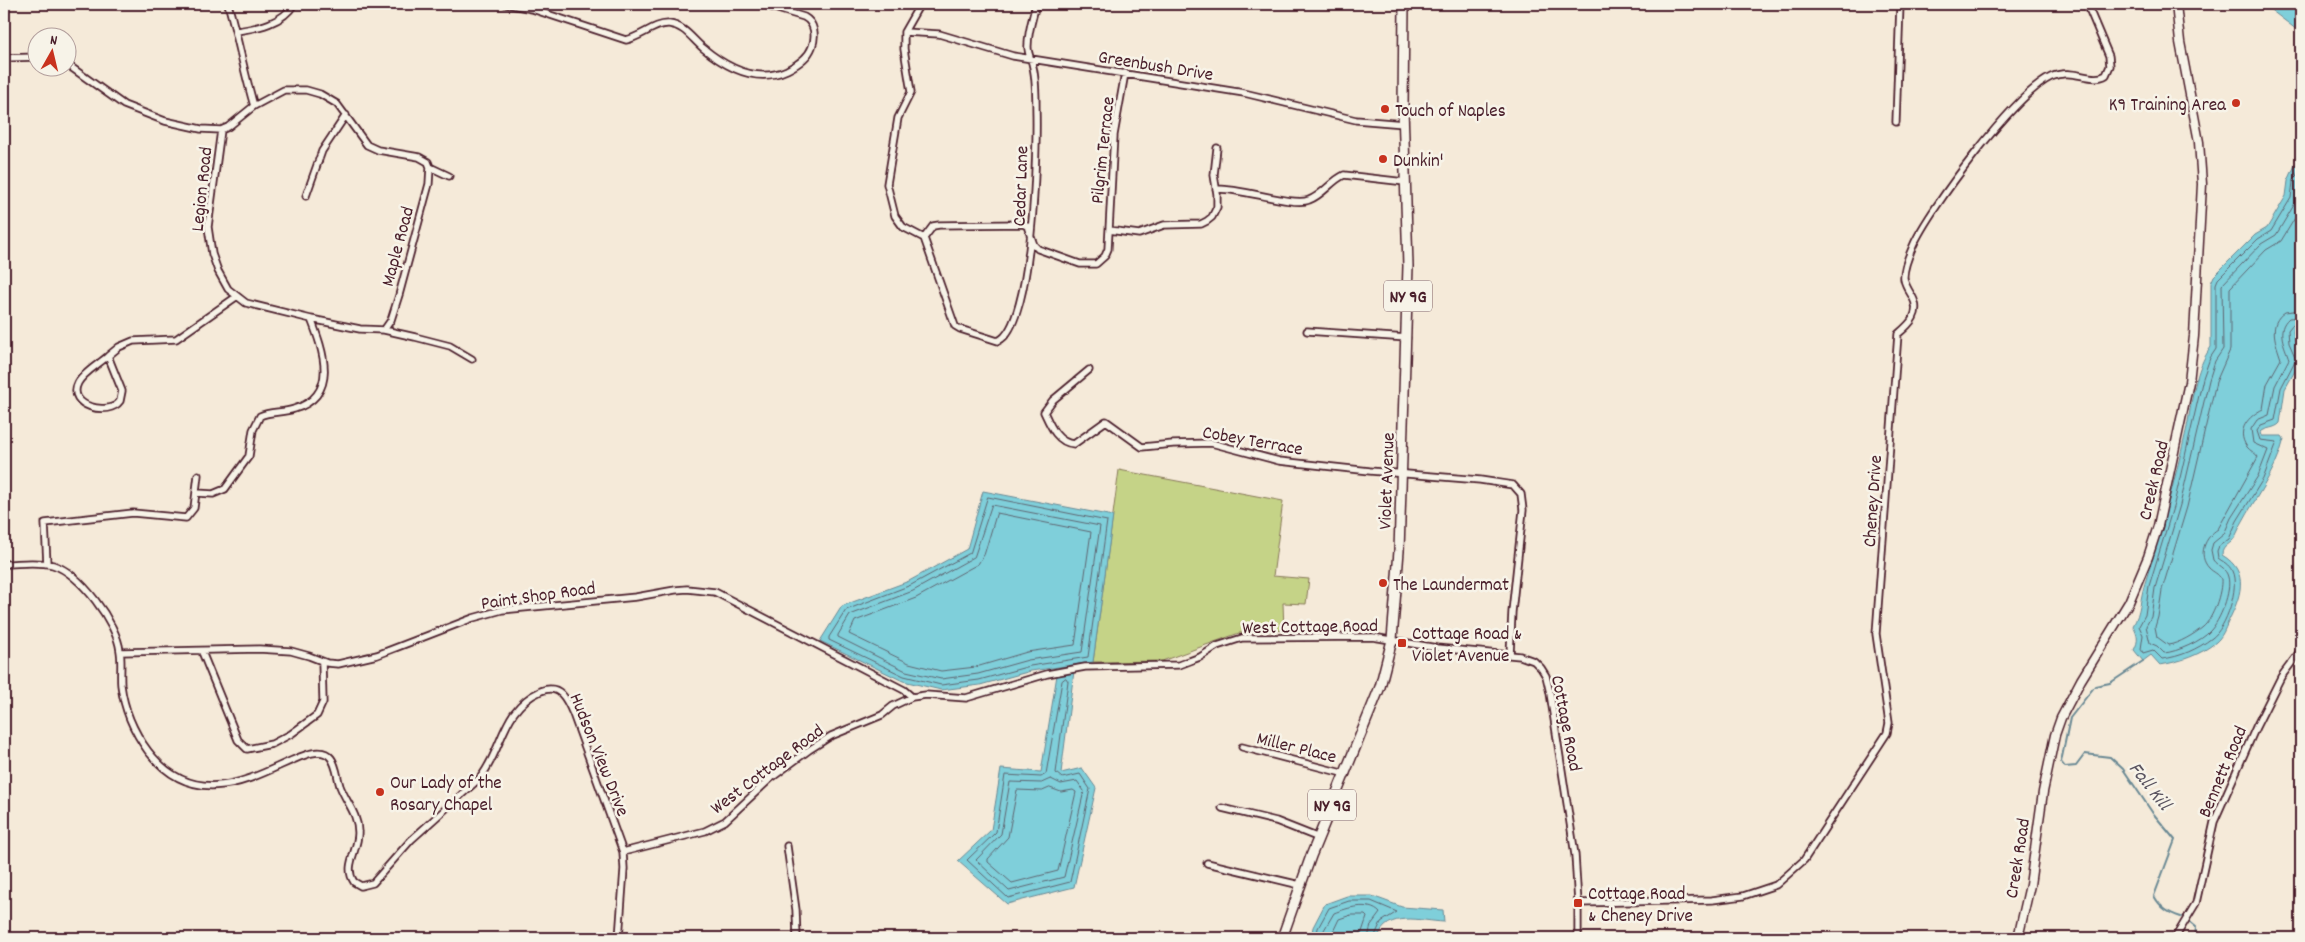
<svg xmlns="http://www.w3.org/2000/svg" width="2305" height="942" viewBox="0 0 2305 942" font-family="Dekko,sans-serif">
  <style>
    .green { fill: #c5d387; stroke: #887959 }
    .water { fill: #7fcfda; stroke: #6a8994 }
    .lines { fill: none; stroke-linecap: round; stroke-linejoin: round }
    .shore { stroke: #5f6571; stroke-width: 1 }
    .stream { stroke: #6a8994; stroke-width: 2 }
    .street-casing { stroke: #4a1f2b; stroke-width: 9 }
    .secondary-casing { stroke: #4a1f2b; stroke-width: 11 }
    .primary-casing { stroke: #4a1f2b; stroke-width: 12 }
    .street { stroke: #f7f3e8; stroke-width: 5.5 }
    .secondary { stroke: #f7f3e8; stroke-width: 8 }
    .primary { stroke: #f7f3e8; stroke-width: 9 }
    .poi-dot { fill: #c8321e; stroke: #f7f3e8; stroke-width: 2 }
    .labels { text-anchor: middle; stroke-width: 5; stroke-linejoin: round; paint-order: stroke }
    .shield { fill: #f7f3e8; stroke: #7e5f64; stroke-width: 1 }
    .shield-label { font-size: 18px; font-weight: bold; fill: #4a1f2b }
    .street-label { font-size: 19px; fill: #4a1f2b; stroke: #f7f3e8 }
    .poi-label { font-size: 19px; fill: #4a1f2b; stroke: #f7f3e8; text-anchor: start }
    .water-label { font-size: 20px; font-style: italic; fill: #5a5460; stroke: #f7f3e8 }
  </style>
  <rect width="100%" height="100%" fill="#f5ead9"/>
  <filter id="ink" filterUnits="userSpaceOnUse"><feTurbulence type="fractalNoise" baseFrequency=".02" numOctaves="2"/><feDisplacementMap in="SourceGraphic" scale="10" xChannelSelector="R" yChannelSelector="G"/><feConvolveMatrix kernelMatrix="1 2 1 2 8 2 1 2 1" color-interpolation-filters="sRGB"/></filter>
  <g filter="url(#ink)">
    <path class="green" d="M1119,470L1283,501L1273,576L1309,579L1306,604L1283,603L1284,630L1239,633L1162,661L1093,662Z"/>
    <path class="water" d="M2263,4H2301V33Z
      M2301,161V331L2299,328H2294L2293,332L2300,356V362L2285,389L2280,423C2275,429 2266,427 2261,432L2262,436H2282L2284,439C2275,476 2250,503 2235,537C2231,545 2222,545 2222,555C2251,572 2240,598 2228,622C2225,629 2222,637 2216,642C2201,655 2179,662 2160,665L2151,655L2143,661L2134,650C2139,640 2138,636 2133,626C2141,612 2140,598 2145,583C2161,531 2175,480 2187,427C2192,401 2195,369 2211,347V283L2214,276L2255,235L2267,228L2286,196L2288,181L2295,165Z
      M983,491L1113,516L1093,662L1031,671L980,685L941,690L903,681L820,641L842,606L909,581L967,549Z
      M1074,671L1061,773L1082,768L1096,788L1074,887L1007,904L958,861L991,830L1001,769L1041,772L1057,675Z
      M1347,896H1372L1402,907L1443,910L1444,922C1421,921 1386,910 1378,938H1311L1313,927L1325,904Z"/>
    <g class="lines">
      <path class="shore" d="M2301,167L2293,182L2291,198L2271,231L2258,239L2218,279L2216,284V349L2210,358L2203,378L2174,504L2149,586L2145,615L2139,626L2143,635L2141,649L2143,653L2153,650L2162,659C2180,657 2198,649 2212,638C2226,628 2240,587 2232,571C2229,564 2223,562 2218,558L2217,551L2219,546L2229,539L2237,521L2263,479L2277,442L2260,440L2257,431L2261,425L2275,420L2281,388L2296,359L2289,343L2288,330L2293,324H2301
        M2301,179L2297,200L2276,235L2261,244L2222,285L2223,349L2215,361L2209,380L2180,505L2155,588L2151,617L2146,626L2150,643L2157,646L2164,653C2177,652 2202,641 2210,631C2220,621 2232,591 2228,577C2226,568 2218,567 2213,560L2211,550L2213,543L2224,534L2231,518L2258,476L2268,450L2253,443L2251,429L2257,420L2269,415L2275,386L2289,359C2285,346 2275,330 2289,318L2301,317
        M2301,208L2281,241L2266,250L2230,288V350L2216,382L2187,507L2162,590L2158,617L2155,627L2157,637L2168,645C2178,644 2195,634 2203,627C2213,619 2222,592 2221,579C2218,573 2214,573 2209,568C2197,555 2205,537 2218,529L2258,457C2256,453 2250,451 2247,447C2235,430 2249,416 2263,409L2267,384L2281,359C2276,343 2267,324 2285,312L2301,310
        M988,497L1107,521L1088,657L1030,666L979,680L941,685L904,676L829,640V637L846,610L911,585L970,553Z
        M992,505L1100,526L1082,652L1028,660L978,674L941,679L906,671L838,637V635L850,615L913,591L974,557Z
        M997,513L1091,532L1075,645L1027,652L976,667L941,671L909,663L849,634L855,621L916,598L978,564L984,555Z
        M1066,678L1068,681L1056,773L1062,778L1080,774L1090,789L1070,882L1008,898L967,860L996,832L1005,775L1041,777L1046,774L1062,681Z
        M1051,779L1061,784L1077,781L1084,791L1064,877L1009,891L976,860L1001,834L1010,782L1041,783Z
        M1050,788L1061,792L1073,790L1076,792L1058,871L1012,883L988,862V859L1008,837L1017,790L1042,791Z
        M1316,938L1318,928L1329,908L1349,901H1371L1397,912L1381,922L1374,938
        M1323,938L1324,930L1334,913C1347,908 1369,901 1380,913L1371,925L1368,938
        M1330,938L1339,919L1351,915H1365L1367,917L1360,938"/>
      <path class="stream" d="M2143,661L2110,683L2095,686L2070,718L2061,762L2065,767L2076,766L2085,754L2110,757L2123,769L2152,812L2175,840L2154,896C2161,908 2168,913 2181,917
        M2190,922L2196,927L2195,938"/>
      <g class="street-casing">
        <path id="street" d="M228,4C238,38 244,72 254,106
          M506,4L532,9L626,40C641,37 655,23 669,24C685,26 692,39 703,48C727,68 757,84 787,70C797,65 808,58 812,47C816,36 815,23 804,17L761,4
          M920,4L904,32V49L911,92L898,118L887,184L895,216L903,227L924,238L955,326L960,329L998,341C1034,327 1037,146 1036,109C1036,95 1036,80 1033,67C1032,60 1027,53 1028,45C1028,31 1033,17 1036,4
          M4,10L5,4
          M237,31C258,28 283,23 294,4
          M904,32L939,34L1013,56L1244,93L1356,120L1404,124
          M4,58L38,57
          M68,65L124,105L165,121L201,129L221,130L228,127L254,106L284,90H306L320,94L337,104L367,145L378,150L419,157L428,162L430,167L449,176
          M1896,122L1900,4
          M1216,189C1238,187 1294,207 1309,200C1323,195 1331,181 1344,175L1405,182
          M306,196L322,151L346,115
          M1109,230L1139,234L1164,225L1201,224L1207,221L1212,217L1217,207V194L1214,175L1217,148
          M924,238L933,226L939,225L1023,224L1027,226L1034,245L1038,249L1080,264H1096L1105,256L1108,249L1114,135L1125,73
          M311,319L360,329L384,330L415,337L450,346L472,359
          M384,330L391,320L399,295L429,184L430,167
          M1307,331L1407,338
          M108,356L122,391L120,401C109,417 66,406 78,383C83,373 99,364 108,356Z
          M108,356L119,347L133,341L176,339L236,297
          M1089,370L1053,400L1044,412C1050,425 1057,443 1074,444L1106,421L1142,447L1173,444L1211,443L1279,461L1370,471L1480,480L1513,485L1521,494L1523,510L1512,612L1510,654
          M197,493L213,494L225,489L249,456L253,430L260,416C270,411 283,413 294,409C340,395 323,350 311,319L246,303L228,289L218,271L212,254L208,227L221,130
          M4,564C19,564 37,561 53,565C80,573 117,623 120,651C122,662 120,674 121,685C124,709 134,732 148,751C216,840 308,726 331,758C337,766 337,777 340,786C346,802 358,814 358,832C359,849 343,866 354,882L361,886L373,883L411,840L480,778C504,748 501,709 541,691C560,683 567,700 573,714L623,852L624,869L619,938
          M47,564L45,523L133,513L186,518L194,508L198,475
          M121,652L259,649L291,651L309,656L327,663L338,664L377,655L473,618L502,610L636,597L675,590L687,589L715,592L904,690L912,697
          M202,652L238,740L247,749L272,744L291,734L317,715L323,702L322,662
          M1242,747L1346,774
          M1222,808L1276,821L1319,838
          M787,846L796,910L797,938
          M623,852L705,831L725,821L770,779L809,750L831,736L882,715L893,706L912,697L926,695L966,698L1047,674L1085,667L1179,665L1200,657L1217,646L1242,638L1373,637L1437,648L1520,656L1534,661L1541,668L1546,676L1550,693L1575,855L1578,903V938
          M1207,863L1300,885
          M1578,903L1712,900L1743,896L1776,885L1804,860L1887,733L1889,723L1876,634L1898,334C1910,324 1922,313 1912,296C1909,291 1905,285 1904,279C1903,269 1909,255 1913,246C1929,209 2016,93 2051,77C2072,67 2092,84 2106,75L2110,66L2109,56L2087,4
          M2175,938L2196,903L2214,822L2256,727L2281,677L2301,650"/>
      </g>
      <g class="secondary-casing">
        <path id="secondary" d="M2018,938L2030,885L2043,792L2055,735L2061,718L2081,680L2129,602L2148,557L2158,526L2189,382L2194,336L2202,184L2199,142L2180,42L2176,4"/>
      </g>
      <g class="primary-casing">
        <path id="primary" d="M1282,938L1311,856L1380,687L1392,640L1399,551L1408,266L1403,108L1404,4"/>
      </g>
      <use href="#street" class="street"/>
      <use href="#secondary" class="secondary"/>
      <use href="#primary" class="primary"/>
    </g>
  </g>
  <g class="poi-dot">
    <circle cx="2236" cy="103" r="5"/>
    <circle cx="1385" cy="109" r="5"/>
    <circle cx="1383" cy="159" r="5"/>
    <circle cx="1383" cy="583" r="5"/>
    <rect x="1397" y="638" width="10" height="10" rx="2.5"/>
    <circle cx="380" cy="792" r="5"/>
    <rect x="1573" y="898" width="10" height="10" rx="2.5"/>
  </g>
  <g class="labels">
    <g class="shield">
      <rect x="1384" y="280.5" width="48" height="31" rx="4"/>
      <rect x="1308" y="789.5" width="48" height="31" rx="4"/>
    </g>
    <g class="shield-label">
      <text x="1408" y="302">NY 9G</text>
      <text x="1332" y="811">NY 9G</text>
    </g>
    <g class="street-label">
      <text transform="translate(1156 64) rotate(9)" y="7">Greenbush Drive</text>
      <text transform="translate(1101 150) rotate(-84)" y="7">Pilgrim Terrace</text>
      <text transform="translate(1019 186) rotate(-88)" y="7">Cedar Lane</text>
      <text transform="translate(200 189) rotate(-84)" y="7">Legion Road</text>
      <text transform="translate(396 246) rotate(-75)" y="7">Maple Road</text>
      <text transform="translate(1253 439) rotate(10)" y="7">Cobey Terrace</text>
      <text transform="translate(2152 480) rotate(-77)" y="7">Creek Road</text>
      <text transform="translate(1385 481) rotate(-88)" y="7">Violet Avenue</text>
      <text transform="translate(1871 501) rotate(-86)" y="7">Cheney Drive</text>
      <text transform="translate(538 594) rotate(-8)" y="7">Paint Shop Road</text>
      <text transform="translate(1310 625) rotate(-1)" y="7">West Cottage Road</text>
      <text transform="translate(1568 723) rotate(79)" y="7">Cottage Road</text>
      <text transform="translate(1297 746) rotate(14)" y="7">Miller Place</text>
      <text transform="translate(601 754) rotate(68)" y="7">Hudson View Drive</text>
      <text transform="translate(766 768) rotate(-37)" y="7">West Cottage Road</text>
      <text transform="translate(2221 771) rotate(-67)" y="7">Bennett Road</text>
      <text transform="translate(2016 858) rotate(-81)" y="7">Creek Road</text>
    </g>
    <g class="poi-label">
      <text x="2226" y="110" text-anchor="end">K9 Training Area</text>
      <text x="1395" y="116">Touch of Naples</text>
      <text x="1393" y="166">Dunkin'</text>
      <text x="1393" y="590">The Laundermat</text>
      <text x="1412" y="639">Cottage Road &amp;<tspan x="1412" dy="22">Violet Avenue</tspan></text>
      <text x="390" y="788">Our Lady of the<tspan x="390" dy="22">Rosary Chapel</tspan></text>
      <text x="1588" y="899">Cottage Road<tspan x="1588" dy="22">&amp; Cheney Drive</tspan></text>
    </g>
    <g class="water-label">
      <text transform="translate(2151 785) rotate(52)" y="7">Fall Kill</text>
    </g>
  </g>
  <rect width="2305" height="942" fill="none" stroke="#f7f3e8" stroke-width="20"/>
  <rect x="10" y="10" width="2285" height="922" fill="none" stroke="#4a1f2b" stroke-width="2" filter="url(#ink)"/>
  <g transform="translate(52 52) rotate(8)"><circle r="24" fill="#f7f3e8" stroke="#b29e9c"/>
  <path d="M0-4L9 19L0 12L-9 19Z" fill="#c8321e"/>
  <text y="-8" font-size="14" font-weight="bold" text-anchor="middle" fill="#4a1f2b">N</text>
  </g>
</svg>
